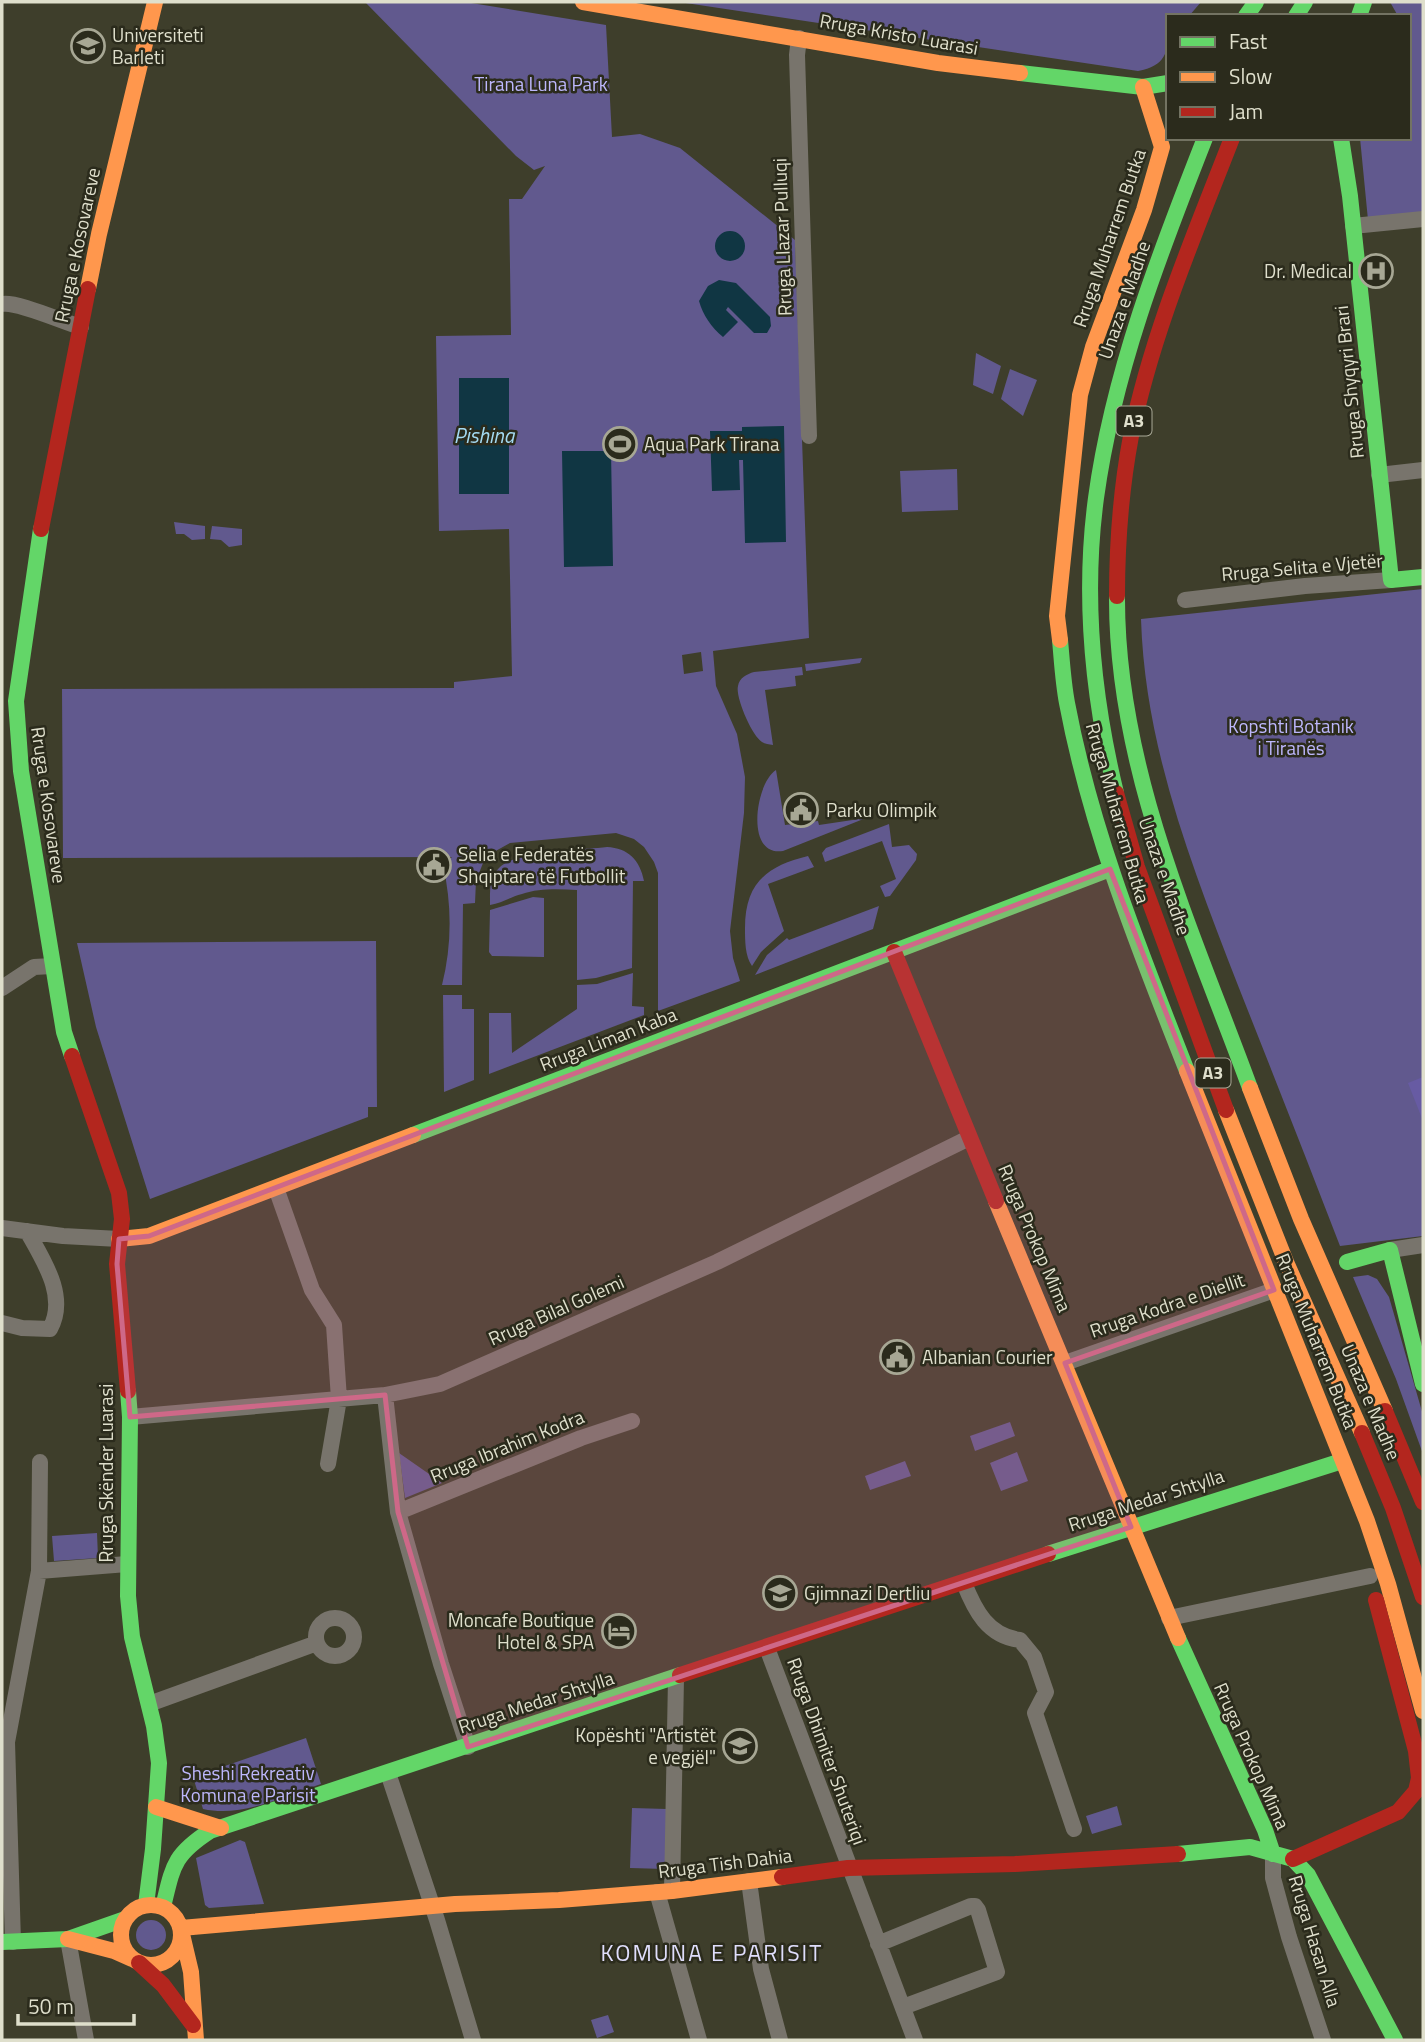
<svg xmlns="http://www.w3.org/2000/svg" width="1425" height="2042" viewBox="0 0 1425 2042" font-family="'Titillium Web',sans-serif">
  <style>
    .green { fill: #61598e; fill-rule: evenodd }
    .forest { fill: #675ba3 }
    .water { fill: #103643 }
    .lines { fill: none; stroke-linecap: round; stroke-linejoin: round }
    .street { stroke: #78746c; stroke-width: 16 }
    .fast { stroke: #63d668; stroke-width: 16 }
    .slow { stroke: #ff974d; stroke-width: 16 }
    .jam { stroke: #b3261e; stroke-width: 16 }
    .marked { fill: #ce6888; fill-opacity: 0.2; stroke: #ce6888; stroke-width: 5; stroke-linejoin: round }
    .labels { text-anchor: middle; stroke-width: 5; stroke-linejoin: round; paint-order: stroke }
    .shield { fill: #2b2b1c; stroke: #a9a997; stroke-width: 2 }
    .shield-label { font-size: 18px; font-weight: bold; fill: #dfdfcc }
    .street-label { font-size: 19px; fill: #dfdfcc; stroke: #2b2b1c }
    .poi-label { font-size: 19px; fill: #dfdfcc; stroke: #2b2b1c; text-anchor: start }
    .park-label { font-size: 19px; fill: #bdb7fc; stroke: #2b2b1c }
    .water-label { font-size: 21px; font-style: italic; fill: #a4daf2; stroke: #2b2b1c }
    .quarter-label { font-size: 23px; letter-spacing: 2px; fill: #dfddfb; stroke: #2b2b1c }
  </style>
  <rect width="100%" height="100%" fill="#3e3e2b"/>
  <path class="green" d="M367,2H465L606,25L612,137L640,134L680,148L795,240L809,638L713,651L716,686L737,734L745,777L744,813L730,931L733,958L740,981L658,1011V873L654,862L644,847L634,839L616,833L510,843L492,853L483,863L476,881L475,903L463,904L462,985H442C452,945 452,905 443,865L452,857L63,858L62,689L454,688V682L512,676L509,529L439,531L436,336L511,335L509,199H522L545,166L534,170L516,156L366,3ZM701,652L703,671L684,674L682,655Z
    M679,2H1201L1189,16H1168C1168,45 1172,65 1138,71Z
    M1390,2H1423V213L1368,220L1360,138H1409L1411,31L1409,16H1398Z
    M976,353L1001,366L993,394L973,385Z
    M1010,369L1037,380L1023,416L1001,399Z
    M957,469L958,510L902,512L900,471Z
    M174,522L205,526V539L192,540L184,534H176Z
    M212,526L242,529V545L229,547L221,540L210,539Z
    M1423,589V1236L1340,1246C1307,1160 1273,1074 1239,988C1193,869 1145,749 1141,619Z
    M862,658L860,663L806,671L805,664Z
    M802,667L803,675L795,676L796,686L765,690L773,745C769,744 765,744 762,742C752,736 735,697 738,686C739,678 747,674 754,672Z
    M776,770L785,825L818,821L819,825L866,818L783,851C744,857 756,782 776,770Z
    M889,824L892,847L909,845L917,854L916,860L890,896L885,897L880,886L896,879L882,841L825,862L822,853L826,848Z
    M607,847C628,848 640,860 644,881H633L632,968L596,978L577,980V890C559,889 539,888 522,894C510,897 502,903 490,905C490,891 489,878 499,868C514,851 583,850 607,847Z
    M808,856L814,867L768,884L784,931L761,952L752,966C745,956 745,941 745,928C745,884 766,866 808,856Z
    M533,897L544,898V957L492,956L489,952L490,910Z
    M879,906L873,929L755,975L767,955L787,938L789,940Z
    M376,941L377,1107H368V1117L150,1199L96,1027L77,943Z
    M633,973L632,1006L644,1007V1015L489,1074V1013H511L512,1053L577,1009V985L597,984Z
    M443,995H462V1009H474V1080L444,1092Z
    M1368,1275L1377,1279L1389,1297L1423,1415V1454L1396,1379L1353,1277Z
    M1010,1422L1015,1436L975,1451L970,1436Z
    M1017,1452L1028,1481L1001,1491L990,1463Z
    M399,1453L442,1483L405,1498Z
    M905,1461L911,1476L870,1490L865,1476Z
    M97,1533L98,1558L54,1561L52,1536Z
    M306,1738L321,1784C284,1796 243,1818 203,1809L193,1777Z
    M1117,1806L1122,1825L1092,1834L1086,1816Z
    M632,1808L667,1809L665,1869L630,1868Z
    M240,1840L245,1842L264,1904L209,1908L205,1905L196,1858Z
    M136 1935a15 15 0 1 1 30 0a15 15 0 1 1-30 0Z
    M608,2015L614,2032L597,2038L591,2020Z"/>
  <path class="forest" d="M1423,1077V1121L1408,1083Z"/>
  <path class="water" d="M715 246a15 15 0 1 1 30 0a15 15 0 1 1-30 0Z
    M719,280L736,283L770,317L771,326L767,333H754L728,307L726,310L738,322L723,337C711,327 703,315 699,301L708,286Z
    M459,378H509V494H459Z
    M784,426L786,542L745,543L743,460H739L740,490L712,491L710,431H742V427Z
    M562,451H611L613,566L564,567Z"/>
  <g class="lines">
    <path class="street" d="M799,38L797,55L809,436
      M1353,226L1423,219
      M2,304C17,301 63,322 81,327
      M1379,475L1423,470
      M1185,600L1305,586L1391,580
      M2,988L34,967L52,966
      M276,1188L312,1290L334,1325L339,1399L328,1464
      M2,1228L63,1236L119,1239
      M1390,1250L1423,1245
      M2,1323L22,1328L50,1329C68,1296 43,1260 27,1231
      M1065,1363L1274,1290
      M385,1395L398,1512L441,1664L468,1747
      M130,1417L385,1395L440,1384L717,1262L969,1138
      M398,1512L581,1438L632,1421
      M39,1571L127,1564
      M964,1583C975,1611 988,1636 1020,1640L1034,1657L1046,1692L1035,1713L1074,1829
      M316 1637a19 19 0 1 1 38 0a19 19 0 1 1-38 0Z
      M1169,1618L1370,1576
      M767,1648L915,2040
      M149,1704L317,1643
      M388,1773L437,1920L473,2040
      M1273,1854V1878L1289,1937L1323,2040
      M749,1881L761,1969L780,2040
      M672,1891L676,1678
      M657,1892L699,2040
      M68,1939L86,2040
      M13,1942L7,1742L39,1571L40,1462
      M878,1944L971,1906H975L978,1910L997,1972L903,2007"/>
    <path class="fast" d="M1246,16L1256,2
      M1296,16L1305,2
      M1359,16L1364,2
      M1020,73L1143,87L1168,83
      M1341,138L1350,196L1391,580L1423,577
      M41,529L16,701L21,771L64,1032L72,1056
      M1117,596C1116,768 1192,930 1250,1088
      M1060,640C1062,661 1063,682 1067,703C1091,831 1140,951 1187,1071
      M1116,793C1093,698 1083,595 1096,498C1113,373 1159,255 1205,138
      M413,1135L1110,869
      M1347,1262L1390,1250L1423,1384
      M128,1391L130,1417L128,1596L132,1637L154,1726L159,1763L153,1849L146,1905
      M1048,1554L1342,1461
      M1178,1638L1265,1830L1273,1854
      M1178,1854L1250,1847L1293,1859L1308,1875L1395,2040
      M163,1907C173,1866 173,1855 210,1831L680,1675
      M2,1942L68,1939L125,1919"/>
    <path class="slow" d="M583,2L938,63L1020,73
      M88,289L99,234L155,2
      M1060,640L1057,616L1080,395L1093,347L1144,210L1162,147L1143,87
      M1187,1071L1367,1521L1388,1584L1423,1711
      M1250,1088L1301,1219L1385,1411
      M1226,1110L1286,1262L1362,1433
      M996,1201L1178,1638
      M119,1239L149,1236L413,1135
      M156,1807L221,1828
      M121 1935a30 30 0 1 1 60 0a30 30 0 1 1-60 0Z
      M181,1928L455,1904L559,1900L672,1891L782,1877
      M182,1934L191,1972L196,2040
      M68,1939L114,1951L132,1959"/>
    <path class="jam" d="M41,529L88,289
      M1117,596C1117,542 1121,489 1131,436C1152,333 1194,236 1232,138
      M1116,793L1137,867L1226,1110
      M894,952L996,1201
      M72,1056L119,1193L122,1219L117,1264L128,1391
      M1385,1411L1423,1502
      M1362,1433L1393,1508L1423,1597
      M680,1675L1048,1554
      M1293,1859L1398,1812L1416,1791L1419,1778L1416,1751L1376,1600
      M782,1877L848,1868L1015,1864L1178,1854
      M139,1963L163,1985L193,2025"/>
  </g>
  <path class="marked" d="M1110,869L1274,1290L1065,1363L1131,1527L468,1747L398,1512L385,1395L130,1417L117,1264L119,1239L149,1236Z"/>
  <defs>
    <g id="university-ring" transform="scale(1.75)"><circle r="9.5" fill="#2b2b1c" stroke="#a7a794" stroke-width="1.5"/><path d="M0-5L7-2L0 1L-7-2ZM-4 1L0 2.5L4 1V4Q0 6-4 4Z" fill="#a7a794"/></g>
    <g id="hospital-ring" transform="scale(1.75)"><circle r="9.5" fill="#2b2b1c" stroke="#a7a794" stroke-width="1.5"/><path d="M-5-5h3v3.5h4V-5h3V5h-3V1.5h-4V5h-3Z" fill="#a7a794"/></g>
    <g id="stadium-ring" transform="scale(1.75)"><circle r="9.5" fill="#2b2b1c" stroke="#a7a794" stroke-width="1.5"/><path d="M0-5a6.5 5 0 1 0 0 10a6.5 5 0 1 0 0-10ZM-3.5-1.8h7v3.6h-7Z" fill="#a7a794"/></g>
    <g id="civic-ring" transform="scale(1.75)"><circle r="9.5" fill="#2b2b1c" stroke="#a7a794" stroke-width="1.5"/><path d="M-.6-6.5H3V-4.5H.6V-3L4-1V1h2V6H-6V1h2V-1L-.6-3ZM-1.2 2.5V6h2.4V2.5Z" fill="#a7a794"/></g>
    <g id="school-ring" transform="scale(1.75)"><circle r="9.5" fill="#2b2b1c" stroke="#a7a794" stroke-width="1.5"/><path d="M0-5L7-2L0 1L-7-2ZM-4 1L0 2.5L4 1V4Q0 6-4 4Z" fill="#a7a794"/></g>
    <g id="hotel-ring" transform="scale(1.75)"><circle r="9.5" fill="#2b2b1c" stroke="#a7a794" stroke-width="1.5"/><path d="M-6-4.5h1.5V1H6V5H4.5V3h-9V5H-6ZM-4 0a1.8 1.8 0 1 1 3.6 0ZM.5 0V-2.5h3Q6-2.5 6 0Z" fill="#a7a794"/></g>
  </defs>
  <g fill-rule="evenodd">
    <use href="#university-ring" x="88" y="46"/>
    <use href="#hospital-ring" x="1376" y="271"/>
    <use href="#stadium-ring" x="620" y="444"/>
    <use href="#civic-ring" x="801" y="810"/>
    <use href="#civic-ring" x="434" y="865"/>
    <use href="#civic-ring" x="897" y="1357"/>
    <use href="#school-ring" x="780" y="1593"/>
    <use href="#hotel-ring" x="619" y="1631"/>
    <use href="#school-ring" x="740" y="1746"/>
  </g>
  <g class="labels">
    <g class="shield">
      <rect x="1116.5" y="406.5" width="35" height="29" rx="5"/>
      <rect x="1195.5" y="1058.5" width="35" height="29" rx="5"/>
    </g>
    <g class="shield-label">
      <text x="1134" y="427">A3</text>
      <text x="1213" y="1079">A3</text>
    </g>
    <g class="street-label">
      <text transform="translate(899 34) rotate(10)" y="7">Rruga Kristo Luarasi</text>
      <text transform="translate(782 237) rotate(-92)" y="7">Rruga Llazar Pulluqi</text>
      <text transform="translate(1109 238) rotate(-71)" y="7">Rruga Muharrem Butka</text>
      <text transform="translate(77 245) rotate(-78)" y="7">Rruga e Kosovareve</text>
      <text transform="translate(1124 300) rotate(-71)" y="7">Unaza e Madhe</text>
      <text transform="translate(1349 382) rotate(-96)" y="7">Rruga Shyqyri Brari</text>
      <text transform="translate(1302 567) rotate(-5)" y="7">Rruga Selita e Vjetër</text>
      <text transform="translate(49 805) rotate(82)" y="7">Rruga e Kosovareve</text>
      <text transform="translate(1118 813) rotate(74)" y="7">Rruga Muharrem Butka</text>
      <text transform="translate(1165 876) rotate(71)" y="7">Unaza e Madhe</text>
      <text transform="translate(608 1039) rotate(-21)" y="7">Rruga Liman Kaba</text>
      <text transform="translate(1035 1238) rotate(67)" y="7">Rruga Prokop Mima</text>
      <text transform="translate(1167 1305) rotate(-19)" y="7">Rruga Kodra e Diellit</text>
      <text transform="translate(556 1310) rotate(-24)" y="7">Rruga Bilal Golemi</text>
      <text transform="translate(1317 1341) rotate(68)" y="7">Rruga Muharrem Butka</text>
      <text transform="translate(1371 1402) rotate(67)" y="7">Unaza e Madhe</text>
      <text transform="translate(507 1446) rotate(-22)" y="7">Rruga Ibrahim Kodra</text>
      <text transform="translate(106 1473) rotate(-90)" y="7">Rruga Skënder Luarasi</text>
      <text transform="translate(1146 1500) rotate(-18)" y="7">Rruga Medar Shtylla</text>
      <text transform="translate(536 1702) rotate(-18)" y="7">Rruga Medar Shtylla</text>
      <text transform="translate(827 1751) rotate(70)" y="7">Rruga Dhimiter Shuteriqi</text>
      <text transform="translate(1252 1756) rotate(66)" y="7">Rruga Prokop Mima</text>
      <text transform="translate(725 1863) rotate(-7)" y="7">Rruga Tish Dahia</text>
      <text transform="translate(1315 1941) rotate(73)" y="7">Rruga Hasan Alla</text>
    </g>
    <g class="poi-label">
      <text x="112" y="42">Universiteti<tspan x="112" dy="22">Barleti</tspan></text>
      <text x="1352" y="278" text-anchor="end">Dr. Medical</text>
      <text x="644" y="451">Aqua Park Tirana</text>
      <text x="826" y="817">Parku Olimpik</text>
      <text x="458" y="861">Selia e Federatës<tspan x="458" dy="22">Shqiptare të Futbollit</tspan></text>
      <text x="922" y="1364">Albanian Courier</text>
      <text x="804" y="1600">Gjimnazi Dertliu</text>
      <text x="594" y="1627" text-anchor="end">Moncafe Boutique<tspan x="594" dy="22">Hotel &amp; SPA</tspan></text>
      <text x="716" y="1742" text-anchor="end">Kopështi "Artistët<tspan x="716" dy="22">e vegjël"</tspan></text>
    </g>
    <g class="park-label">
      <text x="541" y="91">Tirana Luna Park</text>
      <text x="1291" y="733">Kopshti Botanik<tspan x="1291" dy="22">i Tiranës</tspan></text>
      <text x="248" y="1780">Sheshi Rekreativ<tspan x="248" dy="22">Komuna e Parisit</tspan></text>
    </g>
    <g class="water-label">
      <text x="484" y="443">Pishina</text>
    </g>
    <g class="quarter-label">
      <text x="712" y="1961">KOMUNA E PARISIT</text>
    </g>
  </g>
  <rect width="1425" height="2042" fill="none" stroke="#dfdfcc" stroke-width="7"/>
  <rect x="1166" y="14" width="245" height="126" fill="#2b2b1c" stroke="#737362" stroke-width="2"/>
  <rect x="1180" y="37" width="35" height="10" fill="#63d668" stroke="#737362" stroke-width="2"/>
  <text x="1229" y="49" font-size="21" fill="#dfdfcc">Fast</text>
  <rect x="1180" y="72" width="35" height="10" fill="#ff974d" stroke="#737362" stroke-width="2"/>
  <text x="1229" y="84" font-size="21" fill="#dfdfcc">Slow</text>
  <rect x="1180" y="107" width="35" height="10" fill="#b3261e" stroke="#737362" stroke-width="2"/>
  <text x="1229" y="119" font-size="21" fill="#dfdfcc">Jam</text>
  <path d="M18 2014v10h116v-10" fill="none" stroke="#dfdfcc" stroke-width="3.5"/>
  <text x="28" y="2014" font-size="21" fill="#dfdfcc" stroke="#2b2b1c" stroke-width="5" paint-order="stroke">50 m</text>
</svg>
